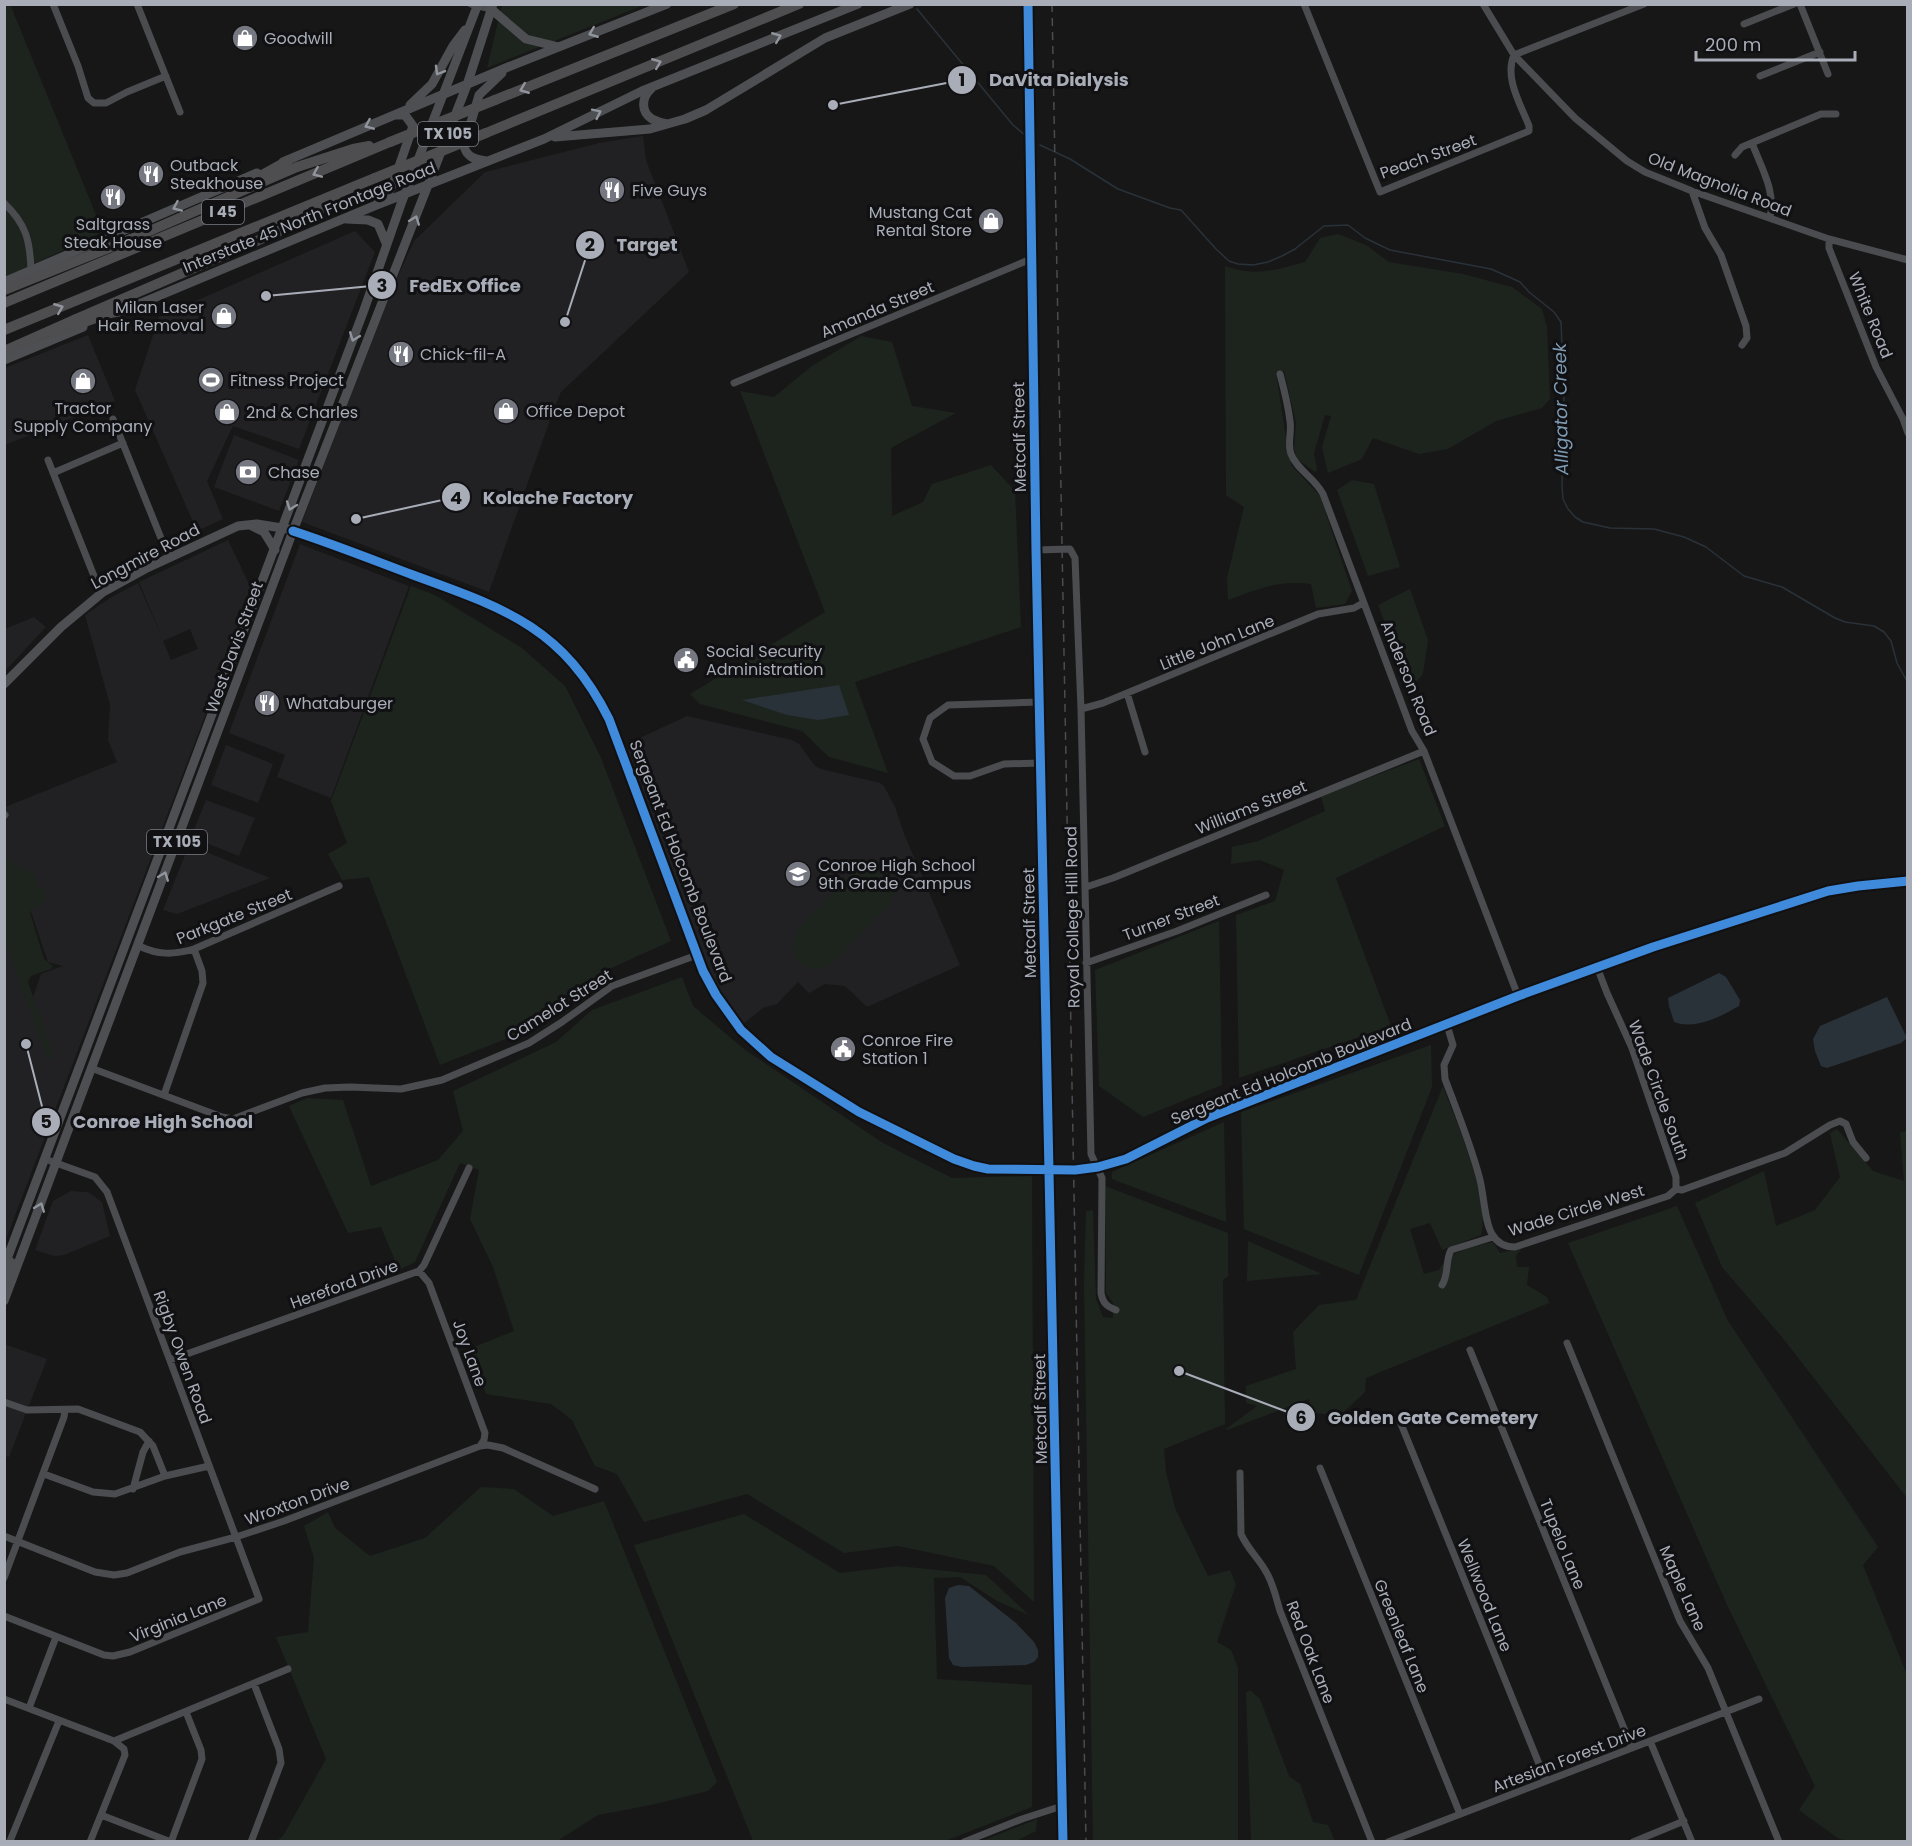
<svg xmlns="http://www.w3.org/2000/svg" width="1912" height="1846" viewBox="0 0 1912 1846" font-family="Poppins,sans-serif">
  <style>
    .built { fill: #212123; fill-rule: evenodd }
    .green { fill: #1d241e }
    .water { fill: #2a3239 }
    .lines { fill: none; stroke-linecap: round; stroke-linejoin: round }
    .stream { stroke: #2a3239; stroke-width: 1.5 }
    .minor { stroke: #4b4c50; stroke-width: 7 }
    .major { stroke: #4d4f52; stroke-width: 9 }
    .highway { stroke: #4e4e51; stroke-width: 10 }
    .rail { stroke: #4b4c4f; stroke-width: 1.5; stroke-dasharray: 8 6; stroke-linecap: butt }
    .highway-bridge { stroke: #4e4e51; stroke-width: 10 }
    .cycleway-casing { stroke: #111113; stroke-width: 13 }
    .cycleway { stroke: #408adc; stroke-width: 9 }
    .oneway { stroke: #91969e }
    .oneway2 { stroke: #92959e }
    .labels { text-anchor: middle; stroke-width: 6; stroke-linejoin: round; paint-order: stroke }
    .shield { fill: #111113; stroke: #7b7e86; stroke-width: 1.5 }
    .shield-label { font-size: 15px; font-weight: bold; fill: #a8adb8 }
    .poi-label { font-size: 16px; fill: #a8adb8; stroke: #111113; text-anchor: start }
    .street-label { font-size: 16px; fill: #a8adb8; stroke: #111113 }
    .water-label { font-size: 18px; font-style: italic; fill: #7f9bb3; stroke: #111113 }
    .leader { fill: none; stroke: #a8adb8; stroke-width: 2 }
    .callout-dot { fill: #a8adb8; stroke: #111113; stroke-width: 2 }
    .mark-label { font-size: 18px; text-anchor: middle; font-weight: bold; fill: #111 }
    .callout-label { font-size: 18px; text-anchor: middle; font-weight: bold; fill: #a8adb8; stroke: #111113; stroke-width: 6; stroke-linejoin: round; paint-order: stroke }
  </style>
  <rect width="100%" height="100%" fill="#171717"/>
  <path class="built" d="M643,136L646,160L689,272L561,392L555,406L489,592L302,522L384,306L414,241L485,172L599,143Z
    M355,231L375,252L299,449L233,426L207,481L223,519L197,531L135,390L159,317Z
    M88,335L115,401L5,445V368Z
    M234,435L299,460L279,511L214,487Z
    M228,540L251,588L225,666L216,669L222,671L5,1242V928L32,1000L41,974L63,966L48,962L29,906L5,868V807L117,762L108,740L110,705L85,615L110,598L138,583L163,640L139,582ZM190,629L198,649L171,660L163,641Z
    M300,544L409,586L331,798L277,777L285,755L229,733Z
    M34,617L46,627L5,671V629Z
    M687,716L792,740L799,744L815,766L821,769L880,783L884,786L895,807L905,836L960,965L867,1007L845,986L825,984L809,993L798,982L777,1004L763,1008L743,1024L730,1008L714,982L627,747L631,742Z
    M226,745L273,764L258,803L211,785Z
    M206,800L255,818L239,856L191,837Z
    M189,845L270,878L177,914L163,910Z
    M71,1191L88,1192L102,1202L110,1236L64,1255L54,1256L35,1250L53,1201Z
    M4,1344L47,1359L9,1457L4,1456Z"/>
  <path class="green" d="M10,4L103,232L5,277L4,5Z
    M502,5H644L487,68Z
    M1338,234L1366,245L1389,262L1463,274L1512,287L1542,309L1547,327L1550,399L1542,408L1496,421L1448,449L1419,454L1373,438L1362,459L1328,473L1322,447L1331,416L1325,415L1314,453L1317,470L1315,472L1297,459L1294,448L1296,423L1284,371L1276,372L1288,451L1292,466L1320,496L1352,591L1345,604L1316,608L1311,584C1276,580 1260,589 1228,600L1227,578L1244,507L1226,495L1225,266C1255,277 1275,270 1305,262L1320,238Z
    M861,336L892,342L912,406L956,413L891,448L892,516L923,502L932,484L991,465L1015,491L1021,627L855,682L888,773L829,757L802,731L700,704L690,694L825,612L740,391L774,397L812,366Z
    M1352,480L1374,484L1400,567L1368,576L1337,490Z
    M411,586L435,595L522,648L565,686L601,758L671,941L609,969L564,1004L516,1035L440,1065L369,877L342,880L328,854L347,843L331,801Z
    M1410,589L1428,640L1423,674L1411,688L1378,605Z
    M1419,759L1445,826L1336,878L1391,1026L1239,1078L1236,915L1275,901L1284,870L1260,860L1231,864L1232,847L1258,841L1325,811L1321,796Z
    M5,858L34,874L37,879L35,886L44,890L46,900L31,909L30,913L44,959L53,966L51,969L31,976L28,982L53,1055L52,1059L47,1057L5,941Z
    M876,863C893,872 901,885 890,903L831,965C805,979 787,959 796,932L855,869L866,864Z
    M1219,921L1222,1085L1143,1117L1099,1086L1095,970Z
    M682,977L693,1006L744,1049L883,1143L952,1178L1032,1176L1034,1602L994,1566L898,1546L844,1553L747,1494L644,1522L617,1474L595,1466L572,1420L551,1404L486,1394L469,1349L514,1331L493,1267L470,1219L479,1170L460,1163L415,1262L399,1270L381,1227L348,1233L289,1106L307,1098L343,1100L371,1186L438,1160L463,1131L453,1091L556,1042L592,1010Z
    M1431,1045L1432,1087L1359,1275L1244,1229L1241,1112Z
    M1443,1086C1456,1123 1491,1197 1481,1235L1442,1250L1430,1223L1410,1229L1424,1274L1439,1270C1449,1250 1473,1247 1493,1242L1500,1253L1522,1248L1516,1256L1517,1267H1529L1527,1285L1547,1297L1549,1303L1366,1378L1365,1392L1341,1415L1312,1413L1309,1399L1227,1430L1226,1429L1257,1406L1246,1403V1386L1296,1369L1293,1332L1319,1305L1356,1300Z
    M1224,1122L1226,1222L1112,1179V1172Z
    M1837,1129L1873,1171L1904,1181L1900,1132L1907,1131V1498L1782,1337L1722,1267L1695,1203L1764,1171L1776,1226L1815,1210L1840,1177L1830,1133Z
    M1105,1186L1228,1233V1276L1223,1280L1225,1424L1164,1449L1166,1472L1175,1508L1208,1576L1230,1570L1236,1584L1217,1642L1231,1650L1238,1668V1841H1093L1084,1285L1086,1211L1093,1210L1096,1299L1103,1317L1113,1318V1303L1106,1293Z
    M1677,1206L1728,1321L1878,1547L1863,1565L1907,1675V1841L1855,1842L1839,1839L1799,1810L1815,1786L1728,1607L1568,1243Z
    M1248,1241L1322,1274L1247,1281Z
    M481,1487L514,1489L553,1516L604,1501L717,1782L708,1791L651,1805L598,1815L557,1841H277L283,1836L326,1759L276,1637L308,1632L314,1558L304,1526L328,1512L335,1528L370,1556L425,1538Z
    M744,1514L840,1573L898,1566L986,1575L1029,1615L997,1601L960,1577L934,1578L937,1679L1032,1685V1807L945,1841H753L634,1545Z
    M1250,1690L1260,1699L1289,1776L1300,1784L1313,1822L1328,1825L1335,1841H1251L1246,1693Z
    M1037,1819L1036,1831L1016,1841H982Z"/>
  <path class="water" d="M839,685L849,715L818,720L787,715L742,700Z
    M1719,973L1726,977L1740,1000L1739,1006C1720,1017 1695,1030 1674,1022L1669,1006L1668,998Z
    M1887,997L1907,1038L1901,1043L1827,1068L1821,1066L1815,1051L1813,1039L1820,1026Z
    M958,1585L969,1586L1016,1623L1034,1642L1038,1650V1657L1034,1662L1026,1665L962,1667L953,1665L949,1658L945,1598L949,1588Z"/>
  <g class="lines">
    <path class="stream" d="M917,9L1013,125L1026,136
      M1040,145L1070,159L1118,189L1170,208L1181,210L1216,249L1229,261L1238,264L1253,265L1268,262L1282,256L1295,249L1324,226L1348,225L1365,238L1390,250L1491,269L1509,277L1520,282L1529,292L1554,312L1561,322L1564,397L1562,486L1563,499L1568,509L1575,517L1583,522L1610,528L1654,529L1684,537L1706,547L1744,576L1782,587L1835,618L1845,622L1874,626L1884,632L1891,641L1897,663L1908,683"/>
    <path class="minor" d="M53,4L78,66L88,98L94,103H106L127,92L166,76
      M137,4L180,112
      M471,4L491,9
      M1028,4L1036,550L1063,1842
      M1304,4L1380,192L1529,131V126C1521,105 1504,78 1514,55L1644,4
      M1483,4L1514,55L1575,118L1627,161L1645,172L1692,191L1829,239L1908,260
      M1800,4L1828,74
      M1744,24L1794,4
      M1760,76L1820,52
      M1752,143C1761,167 1776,191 1770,217
      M1735,155L1742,147L1821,114H1836
      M1692,191L1705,228L1721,255L1746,326L1747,338L1742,345
      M4,203C26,224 30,240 31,270
      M1829,239V248L1876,367L1903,419L1908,433
      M1280,374C1284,389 1288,405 1290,421C1292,432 1287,444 1291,454C1297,470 1315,478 1323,494L1412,731L1424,751L1518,996
      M734,383L1031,259
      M113,419L169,558
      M48,460L94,576L103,592
      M53,473L123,443
      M293,531C333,544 373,560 413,575C504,608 563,627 609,719L703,971L716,995L741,1030L771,1057L859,1112L954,1159L974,1166L988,1169L1075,1170L1098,1167L1126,1159L1207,1118L1518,996L1653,947L1828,891L1858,886L1908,881
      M1036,550L1070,549L1075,558L1081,709L1091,1154L1102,1178L1101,1293C1103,1303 1106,1306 1116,1310
      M1127,693L1145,752
      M1039,702L948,705L930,718L923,739L932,762L954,776H970L1004,764L1041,763
      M1081,709L1103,703L1318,614L1354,608L1363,603
      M4,814L5,815
      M1086,887L1113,878L1424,751
      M139,946C158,955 173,955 194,949L339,886
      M1086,963L1177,931L1266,895
      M1597,967L1607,993L1632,1048L1676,1177V1189
      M1447,1025L1453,1045L1444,1065L1445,1079C1457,1111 1470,1143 1479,1176C1484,1192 1484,1221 1492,1234C1497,1243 1505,1247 1515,1247L1668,1196L1676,1189
      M91,1068L222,1117L233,1119L302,1093L325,1088L350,1087L401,1089L442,1080L529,1043L562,1022L612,986L697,955
      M164,1095L203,983L202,971L194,949
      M1676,1189L1682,1190L1785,1153L1830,1125L1840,1121L1846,1124L1853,1142L1866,1158
      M419,1271L429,1283L485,1433L484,1440L480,1446
      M1442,1285C1449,1275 1445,1261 1451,1250L1493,1237
      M1567,1343L1680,1621L1708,1668L1779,1842
      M1470,1350L1632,1748
      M170,1360L419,1271L424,1265L469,1168
      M4,1402L27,1410L78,1409L140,1432L153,1446L165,1476
      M1399,1419L1546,1781
      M1320,1468L1460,1814
      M1240,1473L1241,1534C1247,1548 1258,1558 1265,1570C1273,1582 1276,1598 1280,1611L1372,1842
      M44,1474L93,1492L115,1494L165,1476L209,1466
      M133,1489L143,1452L149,1441
      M4,1536L95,1572L114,1575L127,1573L180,1552L236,1537L284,1521L480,1446L488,1445L503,1448L595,1489
      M4,1578L64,1417L65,1410
      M4,1616L104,1655L113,1656L130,1652L259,1599L107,1192L95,1177L45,1159
      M4,1699L114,1741L288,1669
      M29,1708L56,1637
      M1650,1741L1692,1842
      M101,1815L171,1842
      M10,1841L59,1721
      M90,1842L125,1755L124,1749L114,1741
      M171,1842L202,1759L201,1750L186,1712
      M251,1842L281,1763L279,1749L254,1684
      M964,1842L1022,1819L1062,1806
      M1388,1842L1759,1699
      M1633,1842L1684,1821"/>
    <path class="major" d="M491,9L526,39L559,47
      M651,89C642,97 640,111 652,119C656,121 662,123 667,124
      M410,105L432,84L453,46L465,30
      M555,137L650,129L685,119L706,110L825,38L910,4
      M486,161C475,159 467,158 464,146L479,95L502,73
      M283,162L508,67L667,4
      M378,202L389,192L394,181L413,126L405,115H397
      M346,219L368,220L378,224L386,243
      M4,282L257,173
      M120,312L374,206L544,139L642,91L858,4
      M4,360L83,327
      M250,525L264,532L275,550
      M4,684L61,627L103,592L145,569L238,526L257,524L288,529
      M4,1267L364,310L401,204L478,4
      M10,1285C2,1279 8,1270 11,1262
      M4,1301L293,531L467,85L493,4"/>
    <path class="highway" d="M495,100L734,4
      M486,133L799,4
      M297,167L353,149L369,146
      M237,189L289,160
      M4,290L131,239
      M4,303L390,142
      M76,319L275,233L328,205L336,197
      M4,330L375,178
      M53,333L110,313L125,310"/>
    <path class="rail" d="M1052,4L1086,1842"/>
    <path class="highway-bridge" d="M390,142L495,100
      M375,178L486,133
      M131,239L297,167
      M4,351L76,319"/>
    <g class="cycleway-casing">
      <path id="cycleway" d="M1028,4L1036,550L1063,1842
        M293,531C333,544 373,560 413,575C504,608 563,627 609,719L703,971L716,995L741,1030L771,1057L859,1112L954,1159L974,1166L988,1169L1075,1170L1098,1167L1126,1159L1207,1118L1518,996L1653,947L1828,891L1858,886L1908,881"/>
    </g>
    <use href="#cycleway" class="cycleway"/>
  </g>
  <defs><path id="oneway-chevron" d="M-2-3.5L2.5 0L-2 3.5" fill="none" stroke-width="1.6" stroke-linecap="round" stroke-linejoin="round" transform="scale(1.5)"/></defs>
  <g class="oneway">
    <use href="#oneway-chevron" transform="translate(593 33) rotate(158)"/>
    <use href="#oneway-chevron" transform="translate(777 37) rotate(-22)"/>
    <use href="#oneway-chevron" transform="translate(439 71) rotate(120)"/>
    <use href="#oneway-chevron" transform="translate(597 113) rotate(-26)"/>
    <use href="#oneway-chevron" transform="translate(369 125) rotate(157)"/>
    <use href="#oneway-chevron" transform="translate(177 207) rotate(156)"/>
    <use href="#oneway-chevron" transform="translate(415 220) rotate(-69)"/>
    <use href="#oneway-chevron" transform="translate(354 337) rotate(111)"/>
    <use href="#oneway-chevron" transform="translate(291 506) rotate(110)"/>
    <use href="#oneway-chevron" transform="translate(164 876) rotate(-69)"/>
    <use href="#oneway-chevron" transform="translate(40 1207) rotate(-69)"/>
  </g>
  <g class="oneway2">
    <use href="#oneway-chevron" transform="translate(657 63) rotate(-22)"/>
    <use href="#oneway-chevron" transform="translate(524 89) rotate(158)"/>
    <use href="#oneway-chevron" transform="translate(317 173) rotate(157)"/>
    <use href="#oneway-chevron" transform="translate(59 308) rotate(-22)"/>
  </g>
  <defs>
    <g id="shop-disc" transform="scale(1.35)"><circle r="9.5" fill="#757880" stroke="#111113"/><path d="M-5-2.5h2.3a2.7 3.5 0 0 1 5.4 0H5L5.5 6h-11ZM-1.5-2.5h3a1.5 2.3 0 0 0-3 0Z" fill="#fff"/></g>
    <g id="restaurant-disc" transform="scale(1.35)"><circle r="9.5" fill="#757880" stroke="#111113"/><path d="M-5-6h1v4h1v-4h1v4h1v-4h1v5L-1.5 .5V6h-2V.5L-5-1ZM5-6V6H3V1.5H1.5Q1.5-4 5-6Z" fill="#fff"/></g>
    <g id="stadium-disc" transform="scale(1.35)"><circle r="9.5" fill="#757880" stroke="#111113"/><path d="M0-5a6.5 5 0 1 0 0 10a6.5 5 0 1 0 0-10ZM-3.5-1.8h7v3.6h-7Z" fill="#fff"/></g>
    <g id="bank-disc" transform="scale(1.35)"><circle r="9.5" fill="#757880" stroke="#111113"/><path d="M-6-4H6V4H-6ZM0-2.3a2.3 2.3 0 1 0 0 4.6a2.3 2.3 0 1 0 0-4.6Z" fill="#fff"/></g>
    <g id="civic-disc" transform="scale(1.35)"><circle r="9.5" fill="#757880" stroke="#111113"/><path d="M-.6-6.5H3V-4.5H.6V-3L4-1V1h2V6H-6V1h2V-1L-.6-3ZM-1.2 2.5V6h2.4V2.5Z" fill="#fff"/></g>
    <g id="school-disc" transform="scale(1.35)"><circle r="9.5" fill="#757880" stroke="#111113"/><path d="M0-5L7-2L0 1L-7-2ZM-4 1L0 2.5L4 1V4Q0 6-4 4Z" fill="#fff"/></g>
  </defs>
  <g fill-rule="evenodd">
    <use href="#shop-disc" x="245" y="38"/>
    <use href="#restaurant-disc" x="151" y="174"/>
    <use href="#restaurant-disc" x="612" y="190"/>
    <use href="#restaurant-disc" x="113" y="197"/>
    <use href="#shop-disc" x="991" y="221"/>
    <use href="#shop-disc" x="224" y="316"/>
    <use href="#restaurant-disc" x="401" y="354"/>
    <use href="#stadium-disc" x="211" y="380"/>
    <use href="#shop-disc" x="83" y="381"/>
    <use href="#shop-disc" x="506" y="411"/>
    <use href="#shop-disc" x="227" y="412"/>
    <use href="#bank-disc" x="248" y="472"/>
    <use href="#civic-disc" x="686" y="660"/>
    <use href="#restaurant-disc" x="267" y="703"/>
    <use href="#school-disc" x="798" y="874"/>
    <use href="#civic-disc" x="843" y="1049"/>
  </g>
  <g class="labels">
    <g class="shield">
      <rect x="418" y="122" width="60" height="24" rx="4.5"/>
      <rect x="202" y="200" width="42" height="24" rx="4.5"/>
      <rect x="147" y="830" width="60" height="24" rx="4.5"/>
    </g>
    <g class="shield-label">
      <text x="448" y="139">TX 105</text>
      <text x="223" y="217">I 45</text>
      <text x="177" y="847">TX 105</text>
    </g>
    <g class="poi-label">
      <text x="264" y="44">Goodwill</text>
      <text x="170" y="171">Outback<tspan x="170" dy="18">Steakhouse</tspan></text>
      <text x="632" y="196">Five Guys</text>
      <text x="972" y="218" text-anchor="end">Mustang Cat<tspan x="972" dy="18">Rental Store</tspan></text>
      <text x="113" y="230" text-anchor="middle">Saltgrass<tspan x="113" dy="18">Steak House</tspan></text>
      <text x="204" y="313" text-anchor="end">Milan Laser<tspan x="204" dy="18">Hair Removal</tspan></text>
      <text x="420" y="360">Chick-fil-A</text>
      <text x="230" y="386">Fitness Project</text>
      <text x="83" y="414" text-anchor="middle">Tractor<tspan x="83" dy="18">Supply Company</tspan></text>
      <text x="526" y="417">Office Depot</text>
      <text x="246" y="418">2nd &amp; Charles</text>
      <text x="268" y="478">Chase</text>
      <text x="706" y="657">Social Security<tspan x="706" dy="18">Administration</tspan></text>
      <text x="286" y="709">Whataburger</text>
      <text x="818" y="871">Conroe High School<tspan x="818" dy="18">9th Grade Campus</tspan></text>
      <text x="862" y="1046">Conroe Fire<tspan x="862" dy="18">Station 1</tspan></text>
    </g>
    <g class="street-label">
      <text transform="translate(1428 156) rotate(-20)" y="6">Peach Street</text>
      <text transform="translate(1720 184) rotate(21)" y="6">Old Magnolia Road</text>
      <text transform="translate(309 217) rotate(-22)" y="6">Interstate 45 North Frontage Road</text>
      <text transform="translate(877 309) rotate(-23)" y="6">Amanda Street</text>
      <text transform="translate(1871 315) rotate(68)" y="6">White Road</text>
      <text transform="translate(1019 437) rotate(-91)" y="6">Metcalf Street</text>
      <text transform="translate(145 556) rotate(-28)" y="6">Longmire Road</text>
      <text transform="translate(1217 642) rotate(-22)" y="6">Little John Lane</text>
      <text transform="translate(234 647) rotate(-70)" y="6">West Davis Street</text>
      <text transform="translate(1409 678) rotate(68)" y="6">Anderson Road</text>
      <text transform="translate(1251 807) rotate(-22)" y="6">Williams Street</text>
      <text transform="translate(681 861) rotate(69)" y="6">Sergeant Ed Holcomb Boulevard</text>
      <text transform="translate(234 916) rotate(-22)" y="6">Parkgate Street</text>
      <text transform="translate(1072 917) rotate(-91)" y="6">Royal College Hill Road</text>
      <text transform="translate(1171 917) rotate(-21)" y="6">Turner Street</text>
      <text transform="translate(1029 923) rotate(-91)" y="6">Metcalf Street</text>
      <text transform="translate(559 1005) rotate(-32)" y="6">Camelot Street</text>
      <text transform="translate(1291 1071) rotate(-22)" y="6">Sergeant Ed Holcomb Boulevard</text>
      <text transform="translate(1659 1090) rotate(70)" y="6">Wade Circle South</text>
      <text transform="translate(1576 1210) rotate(-17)" y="6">Wade Circle West</text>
      <text transform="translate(344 1284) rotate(-20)" y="6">Hereford Drive</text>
      <text transform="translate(470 1353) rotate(70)" y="6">Joy Lane</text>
      <text transform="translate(183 1357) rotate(70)" y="6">Rigby Owen Road</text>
      <text transform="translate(1040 1409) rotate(-91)" y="6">Metcalf Street</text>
      <text transform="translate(297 1501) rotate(-20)" y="6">Wroxton Drive</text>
      <text transform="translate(1563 1544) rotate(68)" y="6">Tupelo Lane</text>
      <text transform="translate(1683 1588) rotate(66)" y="6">Maple Lane</text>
      <text transform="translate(1485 1595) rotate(68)" y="6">Wellwood Lane</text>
      <text transform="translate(178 1618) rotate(-22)" y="6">Virginia Lane</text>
      <text transform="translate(1402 1636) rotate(68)" y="6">Greenleaf Lane</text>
      <text transform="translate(1311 1652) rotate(69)" y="6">Red Oak Lane</text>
      <text transform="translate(1569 1758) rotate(-21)" y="6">Artesian Forest Drive</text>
    </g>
    <g class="water-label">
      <text transform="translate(1561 409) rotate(-91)" y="6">Alligator Creek</text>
    </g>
  </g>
  <path class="leader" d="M833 105L962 80M565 322L590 245M266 296L382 285M356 519L456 497M26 1044L46 1122M1179 1371L1301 1417"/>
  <g class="callout-dot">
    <circle cx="833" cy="105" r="6"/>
    <circle cx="565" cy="322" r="6"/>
    <circle cx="266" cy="296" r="6"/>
    <circle cx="356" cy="519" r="6"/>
    <circle cx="26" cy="1044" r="6"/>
    <circle cx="1179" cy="1371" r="6"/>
    <circle cx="962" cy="80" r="15"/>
    <circle cx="590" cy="245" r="15"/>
    <circle cx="382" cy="285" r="15"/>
    <circle cx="456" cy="497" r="15"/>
    <circle cx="46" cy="1122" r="15"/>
    <circle cx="1301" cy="1417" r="15"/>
  </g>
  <g class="mark-label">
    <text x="962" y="86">1</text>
    <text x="590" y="251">2</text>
    <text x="382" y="292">3</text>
    <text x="456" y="504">4</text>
    <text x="46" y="1128">5</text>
    <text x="1301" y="1424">6</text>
  </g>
  <g class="callout-label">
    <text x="1059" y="86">DaVita Dialysis</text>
    <text x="647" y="251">Target</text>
    <text x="465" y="292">FedEx Office</text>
    <text x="558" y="504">Kolache Factory</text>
    <text x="163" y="1128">Conroe High School</text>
    <text x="1433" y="1424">Golden Gate Cemetery</text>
  </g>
  <rect width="1912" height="1846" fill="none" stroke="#a8adb8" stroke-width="12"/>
  <path d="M1696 51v9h159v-9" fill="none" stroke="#a8adb8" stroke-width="3"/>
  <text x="1705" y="51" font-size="18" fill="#a8adb8" stroke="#111113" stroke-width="4.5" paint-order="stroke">200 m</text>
</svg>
